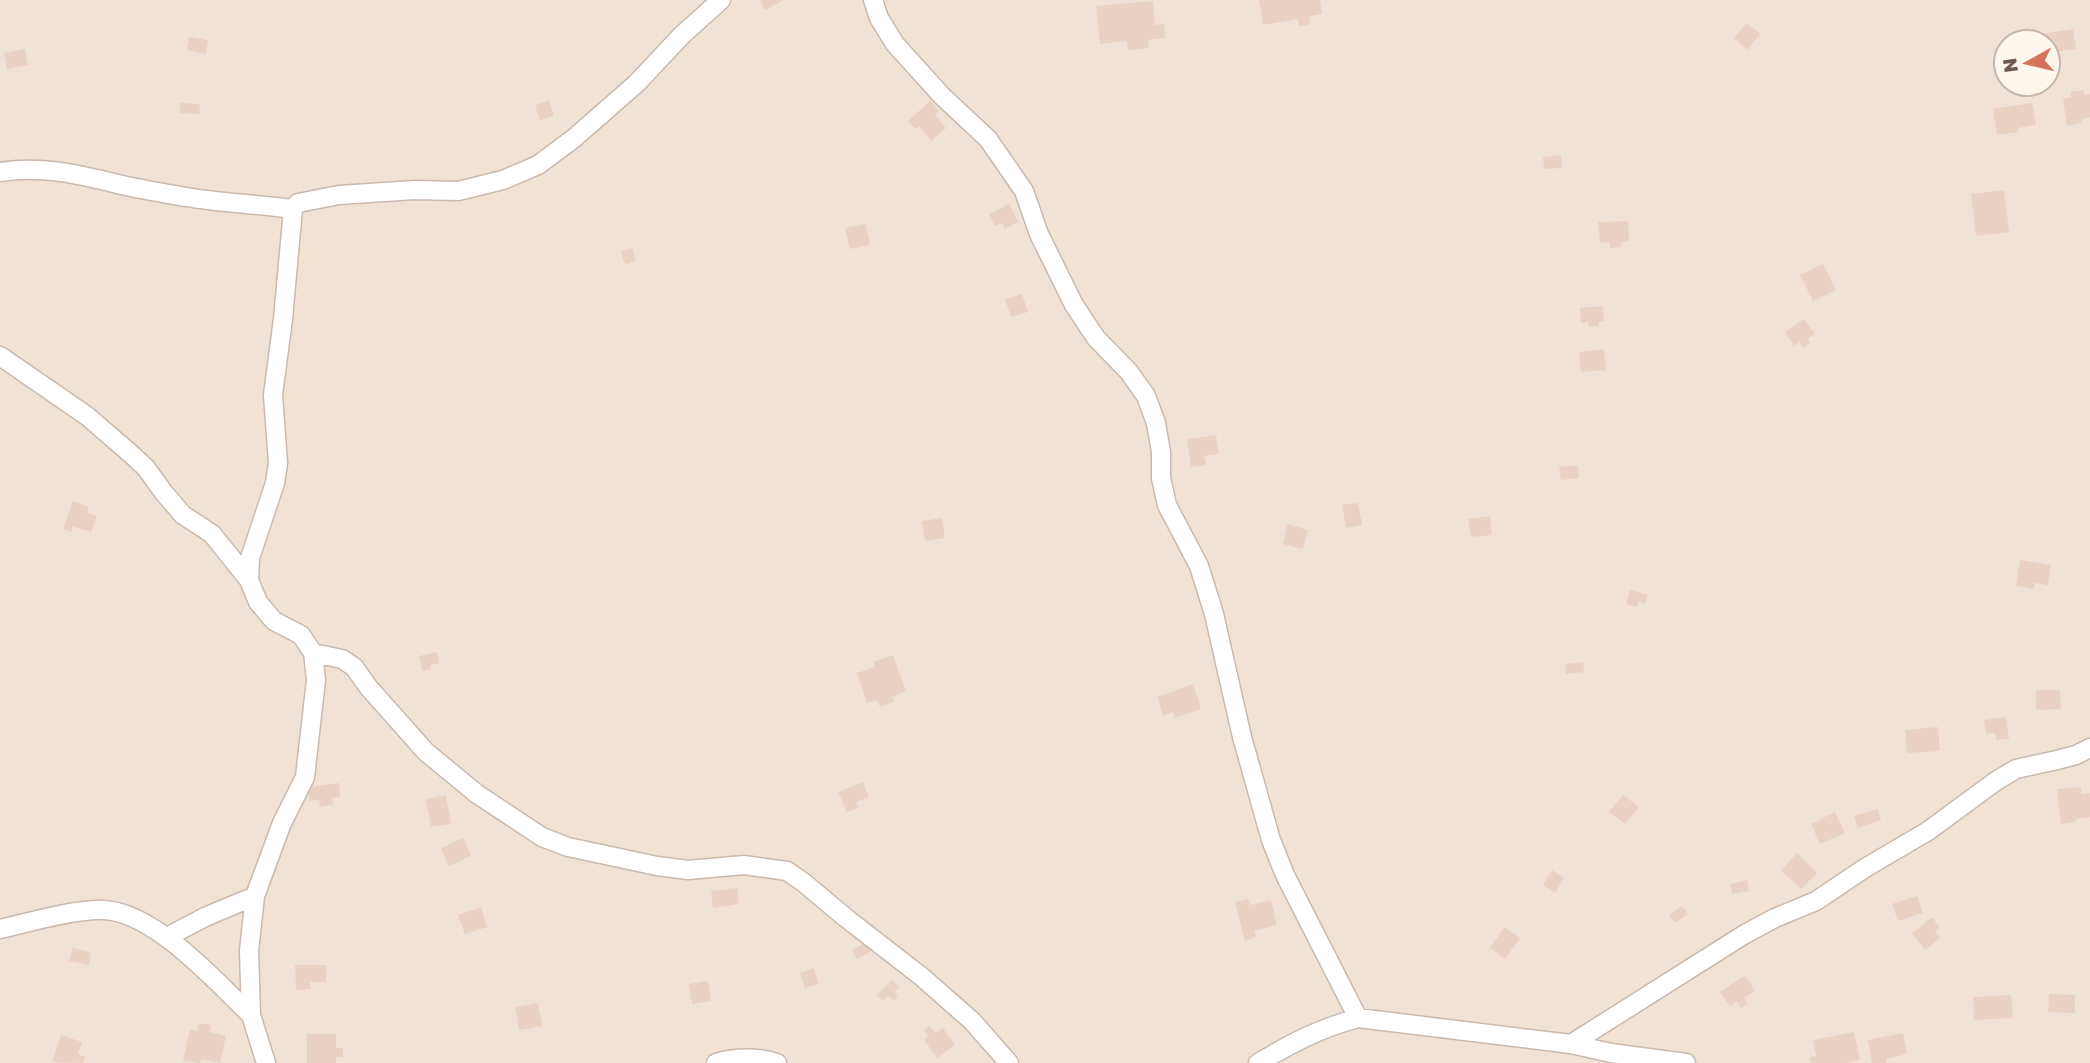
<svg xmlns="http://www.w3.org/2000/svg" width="2090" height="1063" viewBox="0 0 2090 1063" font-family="'Golos Text',sans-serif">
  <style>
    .residential { fill: #f0e3d5; fill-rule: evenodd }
    .building { fill: #ebd1c1 }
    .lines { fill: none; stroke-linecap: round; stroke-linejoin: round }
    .minor-casing { stroke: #c9b9ae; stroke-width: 21 }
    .minor { stroke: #fff; stroke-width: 18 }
  </style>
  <rect width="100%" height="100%" fill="#f9f1e6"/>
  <path class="residential" d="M0,0H2090V1063H0ZM2006,42H2048V84H2006Z"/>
  <path class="building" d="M760,0H784L765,10Z
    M1259,0H1320L1322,14L1309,16L1310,24L1299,26L1298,19L1263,25Z
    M1153,1L1155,25L1164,24L1165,38L1148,40L1149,48L1128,50L1127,41L1100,44L1096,6Z
    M1747,23L1760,34L1747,50L1734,38Z
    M2073,29L2076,49L2056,52L2057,56L2048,57V42H2041L2040,34Z
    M189,37L208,40L206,54L187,50Z
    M25,49L28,65L7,69L4,53Z
    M2084,90V95L2090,94V117L2082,119V123L2067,126L2063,99L2071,97V92Z
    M549,100L554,116L540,120L535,105Z
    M930,101L938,111L935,115L946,128L931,141L919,126L915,129L908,121Z
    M180,103L200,104L199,114L180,113Z
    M2032,103L2036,125L2018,128V132L1997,135L1993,109Z
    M1561,155L1562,168L1544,169L1543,157Z
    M2004,190L2009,232L1976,236L1971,194Z
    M1009,204L1018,222L1005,229L1002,223L995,226L989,214Z
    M1628,221L1629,241L1620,242L1621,247L1610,248V242L1600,243L1598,222Z
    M866,224L870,245L850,249L845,228Z
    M633,248L636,261L625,265L621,251Z
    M1823,264L1836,290L1813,301L1800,275Z
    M1022,294L1028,312L1011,317L1005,299Z
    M1603,306L1604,321L1599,322V326L1589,327L1588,322L1581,323L1580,308Z
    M1804,319L1815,334L1808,339L1810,343L1803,348L1800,342L1794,346L1785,332Z
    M1604,349L1606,370L1581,372L1579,352Z
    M1216,435L1219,454L1204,456L1206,465L1191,467L1187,439Z
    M1578,465L1579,478L1561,480L1559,467Z
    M73,501L89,507L87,513L97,516L91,532L73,526L71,532L63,529Z
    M1358,503L1362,525L1346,528L1342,505Z
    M1490,516L1492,535L1471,537L1468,519Z
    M942,518L945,538L925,541L922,521Z
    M1287,524L1308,530L1303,549L1283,544Z
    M2020,560L2051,565L2048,585L2035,583L2034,589L2016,586Z
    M1630,590L1648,595L1645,604L1638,602L1637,607L1626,604Z
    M437,652L439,663L430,665L431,669L422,671L419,656Z
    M893,655L906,691L892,697L894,702L880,707L877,700L867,703L857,673L875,667L873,662Z
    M1583,662L1584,672L1566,674L1565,664Z
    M1193,684L1201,709L1175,718L1173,712L1163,716L1157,697Z
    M2036,690H2060L2061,709L2036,710Z
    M2006,717L2009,739L1996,740L1995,733L1986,734L1984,720Z
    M1938,727L1940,751L1907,753L1905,730Z
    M863,782L869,797L856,802L859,808L847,812L838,792Z
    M339,783L340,797L332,798L333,805L320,807L319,800L309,801L308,787Z
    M2081,787V794L2090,793V817L2076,819V822L2061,824L2057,789Z
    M446,795L451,824L431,827L426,799Z
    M1623,795L1639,807L1625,824L1609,812Z
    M1878,809L1881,820L1858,828L1854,816Z
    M1835,812L1845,833L1820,844L1811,824Z
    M463,838L471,856L449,866L441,848Z
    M1797,853L1817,873L1801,889L1781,870Z
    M1552,870L1564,878L1555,893L1543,885Z
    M1747,880L1749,891L1732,894L1730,884Z
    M737,888L739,904L713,908L711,891Z
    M1917,896L1923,913L1898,921L1892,904Z
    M1248,899L1250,905L1271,900L1277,925L1254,931L1256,937L1245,941L1235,902Z
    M1682,906L1688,914L1675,923L1669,915Z
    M481,907L487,927L465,934L458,915Z
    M1932,917L1940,928L1935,931L1940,938L1925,950L1912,933Z
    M1504,927L1520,938L1505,959L1490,948Z
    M867,942L872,951L857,959L852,950Z
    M72,948L91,952L89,965L69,961Z
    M295,965H326V982H310L311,989L296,990Z
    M814,968L819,984L805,988L800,973Z
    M1745,975L1755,991L1744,998L1748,1004L1741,1008L1737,1001L1730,1006L1720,992Z
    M892,980L899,987L894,992L898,997L894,1001L889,996L883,1001L877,995Z
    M708,981L711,1001L692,1004L689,984Z
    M2049,994L2075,995V1013L2048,1012Z
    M2011,995L2013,1018L1974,1020L1973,997Z
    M538,1003L542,1026L519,1030L515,1007Z
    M199,1023L211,1025L210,1032L226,1036L220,1063L201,1059L200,1063L183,1061L190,1029L197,1031Z
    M930,1026L935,1033L943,1028L955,1045L937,1058L924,1040L928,1036L924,1030Z
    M1854,1032L1860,1060L1845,1063H1811L1810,1057L1816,1056L1813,1040Z
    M1903,1033L1907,1054L1886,1059L1887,1063H1872L1868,1040Z
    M307,1034H336V1048H343V1057H336V1063H307Z
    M61,1035L82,1042L78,1054L85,1057L83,1063L52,1062Z"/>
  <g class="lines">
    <g class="minor-casing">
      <path id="minor" d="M873,0L879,18L895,44L942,96L988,139L1024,191L1039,234L1074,305L1096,338L1129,372L1146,396L1156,423L1161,452V478L1167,505L1199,566L1214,614L1242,737L1271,840L1285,875L1358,1018
        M0,172C42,165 81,175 122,185C143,190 165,193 186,197C221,203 257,204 293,209
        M0,356L87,416L131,454L146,468L164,493L183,515L212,534L249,580
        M313,653L342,659L354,667L369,688L426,752L477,794L542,837L568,847L657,866L688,870L744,865L787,871L803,882L846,918L922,977L972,1021L1009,1063
        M0,929C31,922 63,912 95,910C149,905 214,980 251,1015
        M167,937L205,917L255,896
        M1571,1044L1745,934L1775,918L1816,901L1865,868L1928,831L1996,781L2016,769L2057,760L2076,755L2090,748
        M266,1063L251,1015L249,951L255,896L282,823L305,777L316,680L313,653L301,635L274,621L258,602L249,580L250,558L275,483L278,463L273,395L283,319L293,209L298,203L339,195L415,190L458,191L503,180L538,165L573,139L637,83L682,35L721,0
        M716,1063C735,1057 758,1057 777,1063
        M1258,1063C1294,1042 1318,1029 1358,1018L1571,1044L1611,1053L1686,1063"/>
    </g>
    <use href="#minor" class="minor"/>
  </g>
  <g transform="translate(2027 63) rotate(262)"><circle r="33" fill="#fdf6ec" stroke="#c4b7ad" stroke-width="2"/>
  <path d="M0-5L12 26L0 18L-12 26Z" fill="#d4735a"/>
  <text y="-10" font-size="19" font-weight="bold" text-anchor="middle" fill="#6f594e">N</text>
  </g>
</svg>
